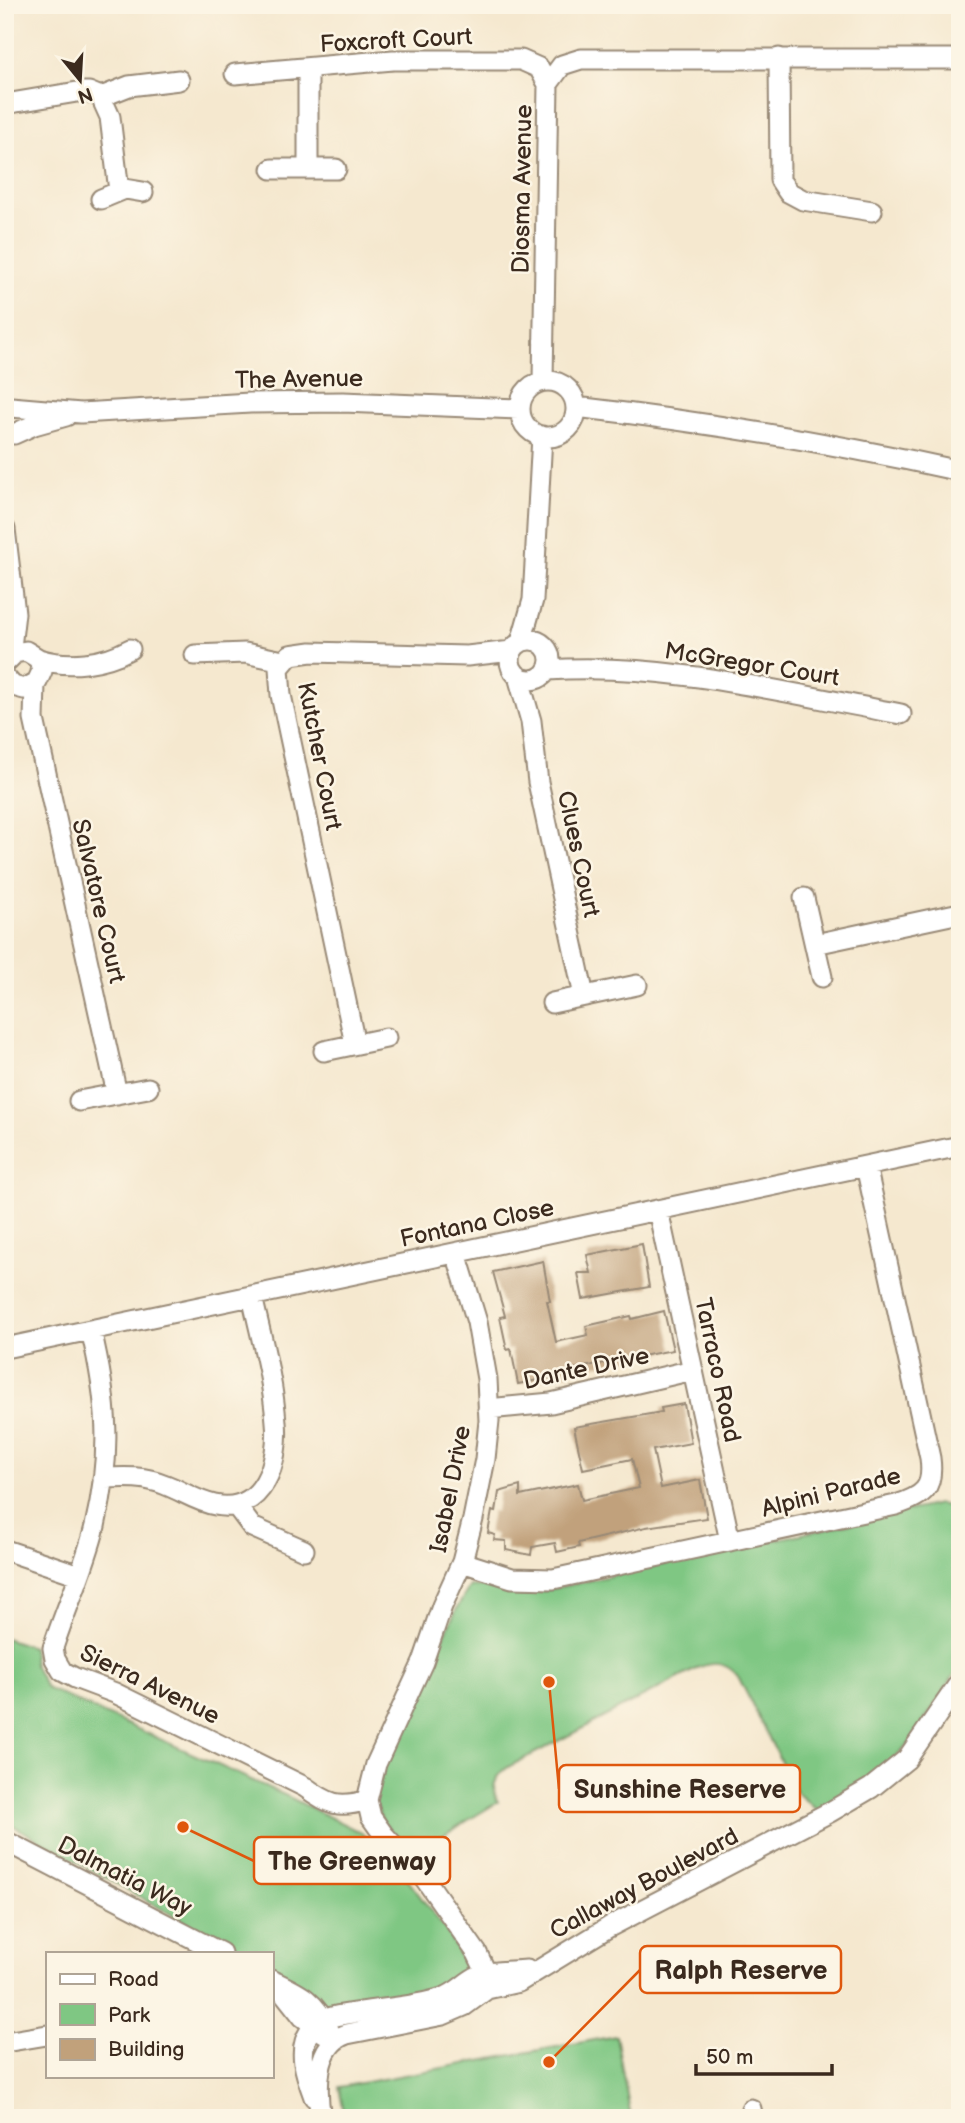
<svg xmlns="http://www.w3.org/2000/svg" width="965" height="2123" viewBox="0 0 965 2123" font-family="'Balsamiq Sans',sans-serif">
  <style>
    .green { fill: #7fc783; stroke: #5d7850; stroke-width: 2 }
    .building { fill: #c1a17b }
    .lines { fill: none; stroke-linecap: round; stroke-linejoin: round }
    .minor-casing { stroke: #988976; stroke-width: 23 }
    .minor { stroke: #fff; stroke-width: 19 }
    .labels { text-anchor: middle; stroke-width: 5; stroke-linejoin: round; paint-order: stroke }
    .street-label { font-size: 24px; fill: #3b2a1e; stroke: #fcf5e5 }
    .leader { fill: none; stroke: #df570d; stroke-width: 2.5 }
    .callout-dot { fill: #df570d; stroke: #fcf5e5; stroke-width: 2.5 }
    .callout { fill: #fcf5e5; stroke: #df570d; stroke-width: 2.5 }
    .callout-label { font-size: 26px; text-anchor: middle; font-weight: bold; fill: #3b2a1e }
  </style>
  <rect width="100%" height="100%" fill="#fcf5e5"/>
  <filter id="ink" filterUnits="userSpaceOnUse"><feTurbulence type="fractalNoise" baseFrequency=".0143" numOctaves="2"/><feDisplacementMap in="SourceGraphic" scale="14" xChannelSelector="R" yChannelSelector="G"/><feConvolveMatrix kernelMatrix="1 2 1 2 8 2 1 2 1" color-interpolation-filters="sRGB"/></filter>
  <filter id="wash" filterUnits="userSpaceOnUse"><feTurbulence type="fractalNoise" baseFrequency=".00686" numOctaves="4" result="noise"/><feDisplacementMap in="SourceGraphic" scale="28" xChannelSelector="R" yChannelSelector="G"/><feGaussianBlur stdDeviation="1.57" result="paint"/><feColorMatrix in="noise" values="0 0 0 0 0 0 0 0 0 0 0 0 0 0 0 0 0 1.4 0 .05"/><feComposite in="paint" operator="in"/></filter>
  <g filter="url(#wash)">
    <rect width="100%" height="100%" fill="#f5e8cf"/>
    <path class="green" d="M938,1504L960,1509V1666L910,1743L878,1774L818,1811L796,1792L738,1676C727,1663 715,1661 700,1667L508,1767C495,1777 490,1787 498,1802L414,1853L383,1823L372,1793L458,1606L470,1586L542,1591Z
      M5,1638L32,1647L34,1665L46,1688L289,1797L362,1833L407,1879L447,1932L471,1976L378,2004L329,2008L271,1969V1953H240L5,1821Z
      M616,2036L631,2118H345L339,2087Z"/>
    <g id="blocks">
      <path class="building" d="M642,1244L649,1287L583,1299L578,1273H591L587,1255Z
        M543,1261L550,1301H547L556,1342L588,1335L586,1326L631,1316L632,1319L664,1311L673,1350L573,1369V1373L518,1384L511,1349L507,1350L500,1317L505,1316L493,1272Z
        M684,1404L691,1443L653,1450L661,1488L700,1480L707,1518L646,1527L578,1543L579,1547L557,1552L555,1543L532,1547L531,1555L506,1550V1541L494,1540L495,1535L488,1533L492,1511L496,1512L499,1492L520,1486V1496L578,1484L582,1500L639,1488L632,1459L583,1469L574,1427L662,1412L661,1408Z"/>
    </g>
  </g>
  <g filter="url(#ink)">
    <use href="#blocks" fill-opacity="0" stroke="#988976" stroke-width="2"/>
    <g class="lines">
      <g class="minor-casing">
        <path id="minor" d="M779,58L780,180L788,192L803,200L872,211
          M308,69V168
          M235,74L393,60H521L539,68L548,84
          M101,97L129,86L179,80
          M5,104L77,92H89L101,97L110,117L119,191
          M272,169H336
          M101,199L125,189L143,192
          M543,380L548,84L562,65L581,59H960
          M520 409a28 28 0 1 1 56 0a28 28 0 1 1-56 0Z
          M11,407L81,413L250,403L343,402L519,409
          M576,407C705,422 833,443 960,471
          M14,434L34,425L66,416
          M5,529L15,613L10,656
          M510 660a20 20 0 1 1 40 0a20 20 0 1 1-40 0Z
          M521,642L533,600L542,436
          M195,655L245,653L283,661
          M39,659C68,668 103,664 130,649
          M5,663L15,653L26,651L39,659L42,671L37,682L24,689L13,686L5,677
          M548,670C667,662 785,693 901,714
          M518,676L531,721L538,782L584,996
          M35,684L34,719L117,1094
          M804,898L822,977
          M815,944L960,913
          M552,1003L637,985
          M355,1044L281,695L279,668L290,655L311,652L467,656L512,651
          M324,1051L386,1038
          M79,1101L148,1088
          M658,1210L730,1541
          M456,1253L477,1322L487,1379L489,1421L485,1459L473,1519L462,1562L442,1606L423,1662L376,1764L367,1800L371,1817L383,1834L425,1879L477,1953L485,1970L487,1989
          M91,1330C108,1401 112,1454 95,1526C85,1568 66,1607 53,1648L55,1659L62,1671L75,1678L115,1693L305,1787C328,1804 339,1809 367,1800
          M5,1348L960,1146
          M488,1409L551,1403L693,1370
          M103,1478C125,1477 145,1476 166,1485C182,1491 198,1502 215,1505C263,1515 280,1461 276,1422C273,1379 261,1337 252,1296
          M237,1507L252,1527L304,1550
          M5,1550L79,1575
          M462,1562L512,1578L553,1579L896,1505C924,1496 934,1488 930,1458L866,1166
          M5,1841L221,1953
          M271,1980C300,1994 314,1999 329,2030
          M280,1988L303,2017L324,2033
          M5,2042L47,2035
          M314,2097C306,2076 296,2049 311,2030C323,2015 344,2015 361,2012C388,2008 416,2006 442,1998C456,1994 465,1982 478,1976C493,1970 511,1972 527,1970
          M751,2109L753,2118
          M321,2118C316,2090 315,2044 347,2034L443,2015L464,2006L487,1989L519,1982L609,1927L830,1812L871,1788L907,1759L960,1682"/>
      </g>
      <use href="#minor" class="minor"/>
    </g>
  </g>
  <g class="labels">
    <g class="street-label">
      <text transform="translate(396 40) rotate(-3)" y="8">Foxcroft Court</text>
      <text transform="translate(522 189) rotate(-89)" y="8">Diosma Avenue</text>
      <text transform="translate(299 379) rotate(-1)" y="8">The Avenue</text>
      <text transform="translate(752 664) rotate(9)" y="8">McGregor Court</text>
      <text transform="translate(320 756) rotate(79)" y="8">Kutcher Court</text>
      <text transform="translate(579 854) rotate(78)" y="8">Clues Court</text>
      <text transform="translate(99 901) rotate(77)" y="8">Salvatore Court</text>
      <text transform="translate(477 1223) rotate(-12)" y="8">Fontana Close</text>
      <text transform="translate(586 1368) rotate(-12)" y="8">Dante Drive</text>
      <text transform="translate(718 1370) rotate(78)" y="8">Tarraco Road</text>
      <text transform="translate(450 1489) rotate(-79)" y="8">Isabel Drive</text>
      <text transform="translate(831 1492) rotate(-14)" y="8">Alpini Parade</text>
      <text transform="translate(150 1684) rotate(26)" y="8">Sierra Avenue</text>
      <text transform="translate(125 1876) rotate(27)" y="8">Dalmatia Way</text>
      <text transform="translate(644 1883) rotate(-28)" y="8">Callaway Boulevard</text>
    </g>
  </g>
  <path class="leader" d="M549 1682L559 1789M183 1827L254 1861M549 2062L640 1970"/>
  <g class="callout-dot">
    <circle cx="549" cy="1682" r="7"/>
    <circle cx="183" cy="1827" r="7"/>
    <circle cx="549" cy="2062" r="7"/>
  </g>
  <g class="callout">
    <rect x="559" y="1765" width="241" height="47" rx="7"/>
    <rect x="254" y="1837" width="196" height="47" rx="7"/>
    <rect x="640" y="1946" width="201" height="47" rx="7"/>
  </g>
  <g class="callout-label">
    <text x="680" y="1798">Sunshine Reserve</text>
    <text x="352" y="1870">The Greenway</text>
    <text x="741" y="1979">Ralph Reserve</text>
  </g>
  <rect width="965" height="2123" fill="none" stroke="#fcf5e5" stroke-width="28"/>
  <rect x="46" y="1952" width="228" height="126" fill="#fcf5e5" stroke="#afa495" stroke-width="2"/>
  <rect x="60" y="1974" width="35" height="10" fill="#ffffff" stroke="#afa495" stroke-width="2"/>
  <text x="108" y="1986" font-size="21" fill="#3b2a1e">Road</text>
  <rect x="60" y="2004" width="35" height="21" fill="#7fc783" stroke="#afa495" stroke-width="2"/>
  <text x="108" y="2022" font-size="21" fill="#3b2a1e">Park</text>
  <rect x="60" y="2039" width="35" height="21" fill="#c1a17b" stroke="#afa495" stroke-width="2"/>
  <text x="108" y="2056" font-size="21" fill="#3b2a1e">Building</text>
  <g transform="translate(80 80) rotate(162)" stroke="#fcf5e5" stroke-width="5" paint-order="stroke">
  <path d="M0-5L12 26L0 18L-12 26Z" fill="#3b2a1e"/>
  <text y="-10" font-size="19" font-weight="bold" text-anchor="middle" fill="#3b2a1e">N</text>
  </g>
  <path d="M696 2064v10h136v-10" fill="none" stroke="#3b2a1e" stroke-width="3.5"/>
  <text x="706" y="2064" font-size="21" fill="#3b2a1e" stroke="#fcf5e5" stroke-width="5" paint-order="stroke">50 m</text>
</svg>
